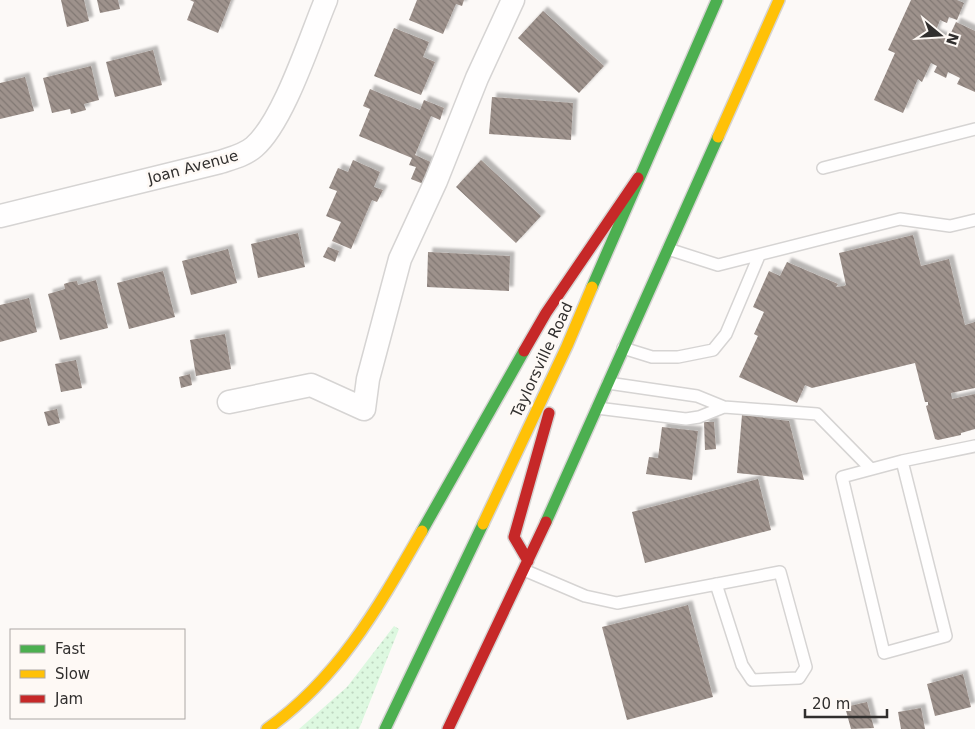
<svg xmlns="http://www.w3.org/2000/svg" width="975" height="729" viewBox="0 0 975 729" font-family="'DejaVu Sans',sans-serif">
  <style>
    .grass { fill: url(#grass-dots) }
    .building { fill: url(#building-back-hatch); filter: url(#shadow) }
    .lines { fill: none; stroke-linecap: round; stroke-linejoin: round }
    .lane-casing { stroke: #d6d4d3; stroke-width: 14 }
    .street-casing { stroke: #d6d4d3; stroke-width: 25 }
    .fast-casing { stroke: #d6d4d3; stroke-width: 14 }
    .slow-casing { stroke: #d6d4d3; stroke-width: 14 }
    .jam-casing { stroke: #d6d4d3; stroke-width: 14 }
    .lane { stroke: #fffefe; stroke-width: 11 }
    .street { stroke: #fffefe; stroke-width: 22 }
    .fast { stroke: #4caf50; stroke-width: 11 }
    .slow { stroke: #ffc107; stroke-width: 11 }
    .jam { stroke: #c62828; stroke-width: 11 }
    .labels { text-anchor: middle; stroke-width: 5; stroke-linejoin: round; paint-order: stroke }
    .street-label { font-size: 15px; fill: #312f2e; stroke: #fef9f5 }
  </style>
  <defs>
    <pattern id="grass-dots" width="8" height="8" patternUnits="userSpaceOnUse" patternTransform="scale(1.25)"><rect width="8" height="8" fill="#ddf8e0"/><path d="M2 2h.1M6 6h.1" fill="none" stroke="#bed5c0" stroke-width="1.8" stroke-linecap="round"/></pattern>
    <pattern id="building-back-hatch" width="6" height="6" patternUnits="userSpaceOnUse" patternTransform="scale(1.25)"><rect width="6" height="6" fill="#9e928c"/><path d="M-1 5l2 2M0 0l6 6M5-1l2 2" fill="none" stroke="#817873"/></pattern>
    <filter id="shadow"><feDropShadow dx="4.5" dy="-4.5" stdDeviation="1" flood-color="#0004"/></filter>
  </defs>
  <rect width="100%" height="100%" fill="#fcf9f7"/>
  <path class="grass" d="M394,626L399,629L359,729H299L347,687Z"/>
  <path class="building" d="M61,0H84L89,21L67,27Z
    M97,0H118L120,9L100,13Z
    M190,0H231L218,33L187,20L194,2Z
    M417,0H464L462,6L456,4L443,34L409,20Z
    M911,0H957L964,3L957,20L949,17L947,23L940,20L935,33L948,39L956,22L975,31V92L957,84L960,78L948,72L946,78L934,72L937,66L931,63L922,82L918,79L903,113L874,100L895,53L888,50Z
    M543,11L604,66L579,93L518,38Z
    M394,28L429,42L423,57L435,62L421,95L374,76Z
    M153,50L162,85L115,97L106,62Z
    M91,66L99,100L84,104L86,110L71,114L70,109L52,113L43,78Z
    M25,77L34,111L0,119V83Z
    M370,89L420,110L424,100L444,108L440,120L431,116L415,155L435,164L426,185L411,179L416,167L409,165L412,158L359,136L370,109L363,106Z
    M492,97L573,103L571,140L489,134Z
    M353,160L380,172L374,187L383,190L377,202L372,200L351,249L332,241L341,222L326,216L337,191L329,188L338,168L348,172Z
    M481,160L541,216L516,243L456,187Z
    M298,233L305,267L258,278L251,244Z
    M913,235L921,266L949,259L965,325L975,322V388L951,393L952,399L975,394V429L961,433V435L938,440L935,439L926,406L928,405V402H925L915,363L812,388L805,385L797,403L739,377L758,336L754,334L764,312L753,307L769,271L780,276L787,262L838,284L836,287L844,286L846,285L839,253Z
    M328,247L339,251L335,262L323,257Z
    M228,249L237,283L191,295L182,261Z
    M428,252L510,256L509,291L427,287Z
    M163,271L175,317L129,329L117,283Z
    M96,280L108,328L60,340L48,294L65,289L64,284L70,282L77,281L78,285Z
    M29,298L37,332L0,342V305Z
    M225,334L231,369L196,376L190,340Z
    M76,360L82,388L61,392L55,364Z
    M190,374L192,385L181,388L179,377Z
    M57,409L60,423L48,426L44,412Z
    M742,415L789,421L804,480L737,473Z
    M704,422H714L716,449L705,450Z
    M662,427L698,431L692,480L646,474L649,457L658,458Z
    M758,479L771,530L645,563L632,512Z
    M688,605L713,697L627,720L602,627Z
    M963,674L971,707L935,716L927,684Z
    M867,702L874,728L851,729L845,707Z
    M921,708L925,729H901L898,712Z"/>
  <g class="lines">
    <g class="lane-casing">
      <path id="lane" d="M823,168L975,129
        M668,249L718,265L900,219L950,226L975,220
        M623,348L652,357H678L713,350L726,334L759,256
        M608,383L697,396L724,407L817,414L871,469
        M597,408L686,419L699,417L724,407
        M902,461L946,636L884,653L842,477L902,461L975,446
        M524,570L585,596L617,603L780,572L806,667L799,678L752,680L742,665L716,584"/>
    </g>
    <g class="street-casing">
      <path id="street" d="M0,216L220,162C232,158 245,155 254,147C284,121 310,38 326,0
        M229,402L311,385L364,409L368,379L400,259L436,181L477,78L513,0"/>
    </g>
    <g class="fast-casing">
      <path id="fast" d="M592,287L717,0
        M546,522L718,137
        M422,531L524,351
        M385,729L483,524"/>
    </g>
    <g class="slow-casing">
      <path id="slow" d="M718,137L779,0
        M483,524L567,346L592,287
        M267,729C339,678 379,606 422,531"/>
    </g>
    <g class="jam-casing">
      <path id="jam" d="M524,351L546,313L638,178
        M528,561L514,537L549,413
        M448,729L546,522"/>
    </g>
    <use href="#lane" class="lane"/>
    <use href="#street" class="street"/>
    <use href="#fast" class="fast"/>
    <use href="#slow" class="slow"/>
    <use href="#jam" class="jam"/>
  </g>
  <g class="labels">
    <g class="street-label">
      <text transform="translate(193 167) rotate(-15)" y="5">Joan Avenue</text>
      <text transform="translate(542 360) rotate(-65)" y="5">Taylorsville Road</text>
    </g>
  </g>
  <rect x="10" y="629" width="175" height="90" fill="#fef9f5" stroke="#aca8a5"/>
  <rect x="20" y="645" width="25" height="8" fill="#4caf50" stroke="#aca8a5"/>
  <text x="55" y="654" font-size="15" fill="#312f2e">Fast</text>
  <rect x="20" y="670" width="25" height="8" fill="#ffc107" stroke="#aca8a5"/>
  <text x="55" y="679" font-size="15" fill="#312f2e">Slow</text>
  <rect x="20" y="695" width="25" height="8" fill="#c62828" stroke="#aca8a5"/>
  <text x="55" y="704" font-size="15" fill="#312f2e">Jam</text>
  <g transform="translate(940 35) rotate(108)" stroke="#fef9f5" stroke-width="4" paint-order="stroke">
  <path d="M0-4L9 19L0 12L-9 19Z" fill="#312f2e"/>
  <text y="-8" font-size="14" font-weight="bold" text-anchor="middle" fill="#312f2e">N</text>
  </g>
  <path d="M805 709v8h82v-8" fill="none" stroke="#312f2e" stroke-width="2.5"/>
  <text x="812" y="709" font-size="15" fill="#312f2e" stroke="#fef9f5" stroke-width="4" paint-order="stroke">20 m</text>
</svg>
